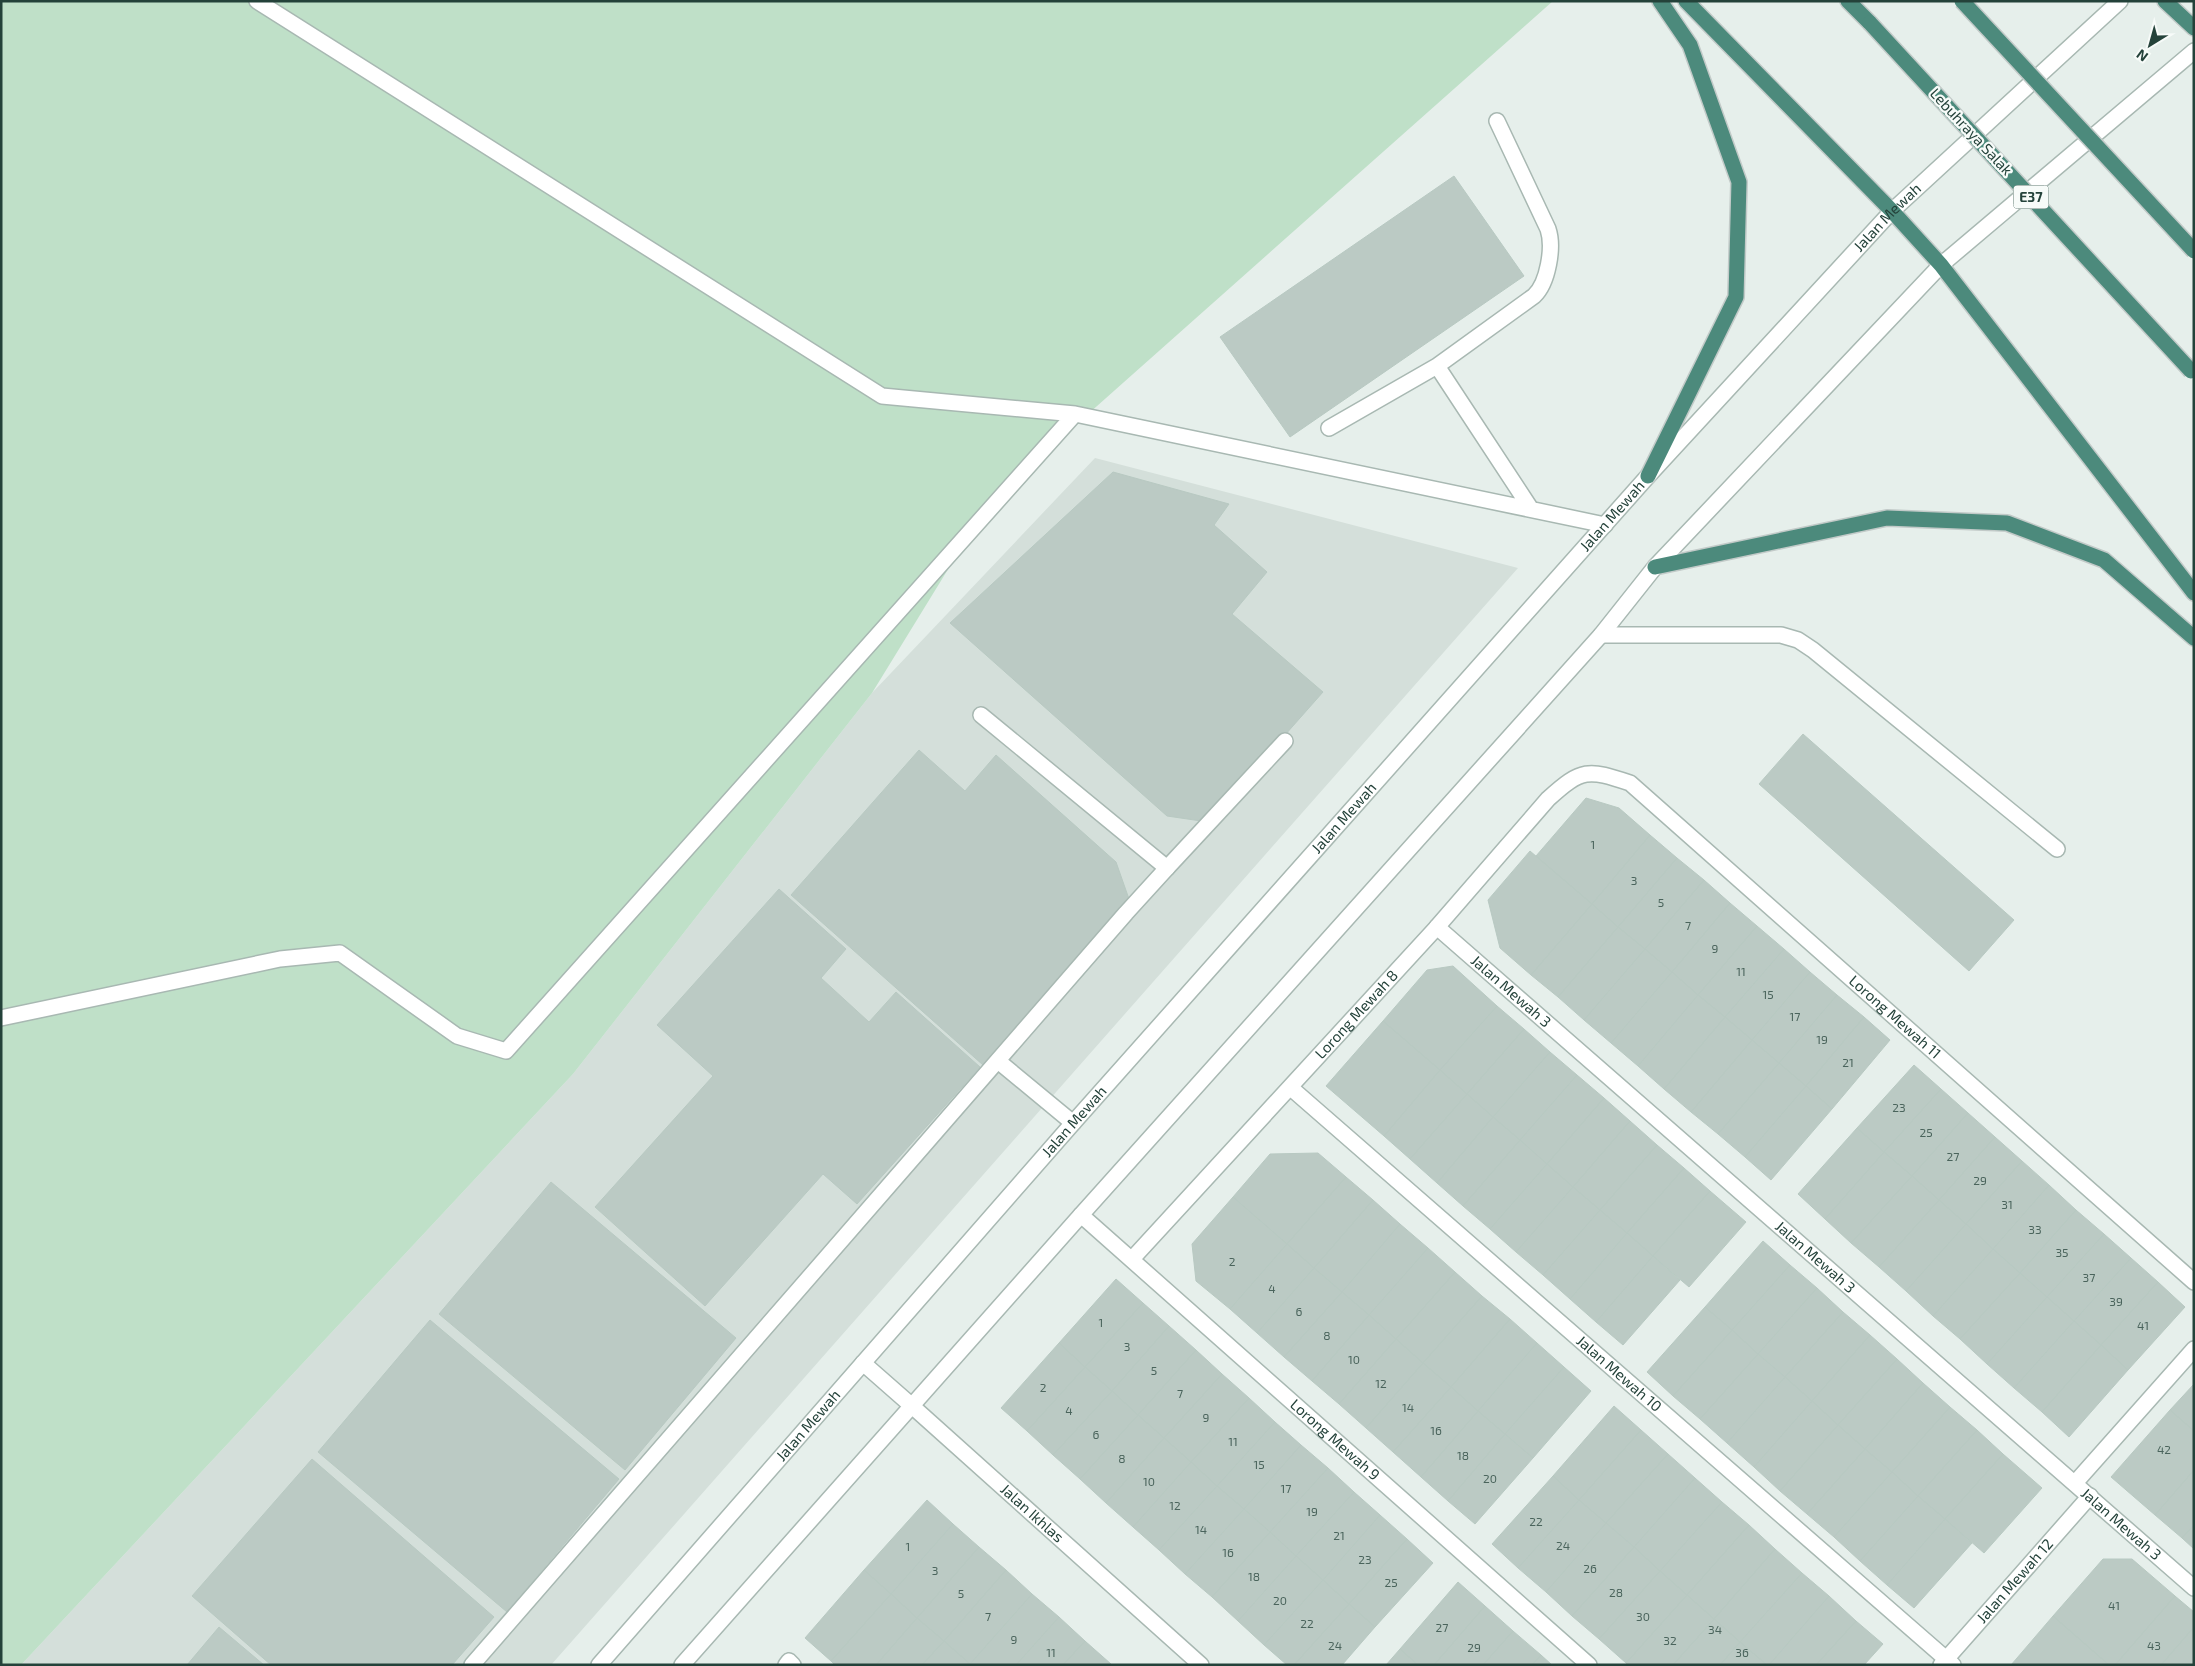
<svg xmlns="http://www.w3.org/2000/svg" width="2195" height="1666" viewBox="0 0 2195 1666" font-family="'Exo 2',sans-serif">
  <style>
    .built { fill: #d4dfda }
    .green { fill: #bfe0c8 }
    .building { fill: #bbcac4; stroke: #b8c9c2 }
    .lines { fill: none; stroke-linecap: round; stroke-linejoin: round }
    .service-casing { stroke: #a8b8b2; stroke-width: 18 }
    .minor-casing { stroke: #a8b8b2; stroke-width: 18 }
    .tertiary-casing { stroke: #a8b8b2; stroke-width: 18 }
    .trunk-casing { stroke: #c2cac8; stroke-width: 18 }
    .service { stroke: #fff; stroke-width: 15 }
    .minor { stroke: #fff; stroke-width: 15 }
    .tertiary { stroke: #fff; stroke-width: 15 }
    .trunk { stroke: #4c8a7c; stroke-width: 15 }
    .trunk-bridge-casing { stroke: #c2cac8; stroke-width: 18; stroke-linecap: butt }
    .trunk-bridge { stroke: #4c8a7c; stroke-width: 15 }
    .labels { text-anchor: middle; stroke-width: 4.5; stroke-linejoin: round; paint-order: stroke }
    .number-label { font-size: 12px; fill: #4a645c }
    .shield { fill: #f7fbf9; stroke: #637a73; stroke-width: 1 }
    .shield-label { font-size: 14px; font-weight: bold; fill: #24423a }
    .street-label { font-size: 15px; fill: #24423a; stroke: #f7fbf9 }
  </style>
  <rect width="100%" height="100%" fill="#e6efeb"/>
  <path class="built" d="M1095,458L1518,568L551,1665H21L573,1074L872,693Z"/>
  <path class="green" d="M1,1H1553L990,501L872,693L573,1074L21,1665H1Z"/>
  <path class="building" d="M1454,176L1524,276L1290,437L1220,337Z
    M1113,472L1229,504L1214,525L1267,572L1232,614L1323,692L1208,822L1167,816L950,623Z
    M1803,734L2014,920L1969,971L1759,784Z
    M919,750L965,791L996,755L1116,862L1129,899L983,1065L791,895Z
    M1586,798L1619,808L1650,835L1592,904L1536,856Z
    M1650,835L1677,858L1618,927L1592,904Z
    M1530,851L1592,904L1531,975L1500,948L1488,900Z
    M1677,858L1704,880L1645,949L1618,927Z
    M1704,880L1730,903L1672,972L1645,949Z
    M779,889L846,949L821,978L869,1022L896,992L980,1067L857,1204L823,1174L705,1306L595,1207L713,1076L657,1025Z
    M1730,903L1757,926L1698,995L1672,972Z
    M1592,904L1618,927L1558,997L1531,975Z
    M1757,926L1784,949L1725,1017L1698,995Z
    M1618,927L1645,949L1584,1020L1558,997Z
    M1645,949L1672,972L1611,1043L1584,1020Z
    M1784,949L1810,972L1752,1040L1725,1017Z
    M1453,966L1497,1006L1440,1070L1383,1021L1427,970Z
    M1672,972L1698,995L1638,1066L1611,1043Z
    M1810,972L1837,995L1779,1063L1752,1040Z
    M1698,995L1725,1017L1664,1089L1638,1066Z
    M1837,995L1864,1017L1806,1086L1779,1063Z
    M1497,1006L1524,1029L1467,1094L1440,1070Z
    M1725,1017L1752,1040L1691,1112L1664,1089Z
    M1864,1017L1890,1040L1832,1109L1806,1086Z
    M1383,1021L1440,1070L1384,1136L1326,1086Z
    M1524,1029L1550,1052L1493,1117L1467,1094Z
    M1752,1040L1779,1063L1718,1134L1691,1112Z
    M1550,1052L1577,1075L1520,1140L1493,1117Z
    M1779,1063L1806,1086L1745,1157L1718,1134Z
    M1914,1065L1941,1089L1884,1152L1857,1128Z
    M1440,1070L1467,1094L1410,1159L1384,1136Z
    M1577,1075L1604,1098L1547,1164L1520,1140Z
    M1806,1086L1832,1109L1771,1180L1745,1157Z
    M1941,1089L1968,1113L1912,1176L1884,1152Z
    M1467,1094L1493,1117L1437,1183L1410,1159Z
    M1604,1098L1630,1121L1573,1187L1547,1164Z
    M1968,1113L1995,1137L1939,1200L1912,1176Z
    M1493,1117L1520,1140L1463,1206L1437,1183Z
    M1630,1121L1657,1145L1600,1210L1573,1187Z
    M1857,1128L1884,1152L1825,1219L1798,1194Z
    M1995,1137L2022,1161L1966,1224L1939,1200Z
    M1520,1140L1547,1164L1490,1229L1463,1206Z
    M1657,1145L1684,1168L1627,1233L1600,1210Z
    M1884,1152L1912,1176L1851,1243L1825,1219Z
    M1318,1153L1346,1177L1287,1244L1233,1197L1270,1154Z
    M2022,1161L2049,1185L1993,1249L1966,1224Z
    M1547,1164L1573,1187L1516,1252L1490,1229Z
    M1684,1168L1710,1191L1653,1256L1627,1233Z
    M1912,1176L1939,1200L1879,1267L1851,1243Z
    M1346,1177L1373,1200L1314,1268L1287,1244Z
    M551,1182L736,1338L625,1470L439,1314Z
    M2049,1185L2076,1210L2020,1273L1993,1249Z
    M1573,1187L1600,1210L1543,1275L1516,1252Z
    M1710,1191L1746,1222L1689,1287L1653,1256Z
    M1233,1197L1287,1244L1230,1309L1196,1281L1192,1244Z
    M1373,1200L1400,1224L1342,1292L1314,1268Z
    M1939,1200L1966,1224L1906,1291L1879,1267Z
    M1600,1210L1627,1233L1570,1299L1543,1275Z
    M2076,1210L2104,1234L2047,1297L2020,1273Z
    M1400,1224L1428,1248L1369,1315L1342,1292Z
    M1966,1224L1993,1249L1933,1316L1906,1291Z
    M1627,1233L1653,1256L1596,1322L1570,1299Z
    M2104,1234L2131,1258L2074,1321L2047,1297Z
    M1763,1241L1790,1265L1732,1330L1705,1307Z
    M1287,1244L1314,1268L1257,1333L1230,1309Z
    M1428,1248L1455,1272L1396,1339L1369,1315Z
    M1993,1249L2020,1273L1960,1339L1933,1316Z
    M1653,1256L1680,1280L1623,1345L1596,1322Z
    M2131,1258L2158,1282L2101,1345L2074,1321Z
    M1790,1265L1817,1288L1758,1354L1732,1330Z
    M1314,1268L1342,1292L1284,1357L1257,1333Z
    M1455,1272L1482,1296L1423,1363L1396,1339Z
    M2020,1273L2047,1297L1987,1364L1960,1339Z
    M1116,1279L1143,1303L1085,1367L1059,1343Z
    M2158,1282L2185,1307L2128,1370L2101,1345Z
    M1817,1288L1843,1312L1785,1377L1758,1354Z
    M1342,1292L1369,1315L1312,1381L1284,1357Z
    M1482,1296L1510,1319L1451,1387L1423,1363Z
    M2047,1297L2074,1321L2014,1388L1987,1364Z
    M1143,1303L1169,1326L1112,1391L1085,1367Z
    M1705,1307L1732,1330L1673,1396L1647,1372Z
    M1843,1312L1870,1335L1812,1401L1785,1377Z
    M1369,1315L1396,1339L1339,1404L1312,1381Z
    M1510,1319L1537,1343L1478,1411L1451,1387Z
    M430,1320L619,1479L507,1612L318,1452Z
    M2074,1321L2101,1345L2042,1412L2014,1388Z
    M1169,1326L1196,1350L1138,1415L1112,1391Z
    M1732,1330L1758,1354L1700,1419L1673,1396Z
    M1870,1335L1897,1359L1838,1425L1812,1401Z
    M1396,1339L1423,1363L1366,1428L1339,1404Z
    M1059,1343L1085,1367L1027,1431L1001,1408Z
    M1537,1343L1564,1367L1505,1434L1478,1411Z
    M2101,1345L2128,1370L2069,1437L2042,1412Z
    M1196,1350L1222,1374L1164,1438L1138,1415Z
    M1758,1354L1785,1377L1727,1443L1700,1419Z
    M1897,1359L1923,1383L1865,1449L1838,1425Z
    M1423,1363L1451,1387L1393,1452L1366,1428Z
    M1085,1367L1112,1391L1053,1455L1027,1431Z
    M1564,1367L1591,1391L1533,1458L1505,1434Z
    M1222,1374L1249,1398L1191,1462L1164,1438Z
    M1785,1377L1812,1401L1754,1467L1727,1443Z
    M1923,1383L1950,1407L1892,1472L1865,1449Z
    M2194,1384V1431L2170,1410Z
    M1451,1387L1478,1411L1421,1477L1393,1452Z
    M1112,1391L1138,1415L1080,1479L1053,1455Z
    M1249,1398L1275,1422L1217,1486L1191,1462Z
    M1812,1401L1838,1425L1780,1491L1754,1467Z
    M1614,1406L1641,1430L1579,1500L1553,1476Z
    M1950,1407L1977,1430L1918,1496L1892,1472Z
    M2170,1410L2194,1431V1470L2155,1515L2111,1477Z
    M1478,1411L1505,1434L1448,1501L1421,1477Z
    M1138,1415L1164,1438L1106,1503L1080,1479Z
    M1275,1422L1301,1445L1244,1509L1217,1486Z
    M1838,1425L1865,1449L1807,1514L1780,1491Z
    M1641,1430L1668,1454L1606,1523L1579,1500Z
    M1977,1430L2003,1454L1945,1519L1918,1496Z
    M1505,1434L1533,1458L1475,1524L1448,1501Z
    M1164,1438L1191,1462L1133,1527L1106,1503Z
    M1301,1445L1328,1468L1270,1532L1244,1509Z
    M1865,1449L1892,1472L1834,1537L1807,1514Z
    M1668,1454L1695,1478L1634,1547L1606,1523Z
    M2003,1454L2042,1488L1984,1553L1945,1519Z
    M312,1459L494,1617L452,1665H271L192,1596Z
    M1191,1462L1217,1486L1159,1550L1133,1527Z
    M1328,1468L1354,1492L1296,1556L1270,1532Z
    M2194,1470V1525L2182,1538L2155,1515Z
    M1892,1472L1918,1496L1860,1561L1834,1537Z
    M1553,1476L1579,1500L1518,1568L1492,1544Z
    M1695,1478L1722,1502L1660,1571L1634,1547Z
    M1217,1486L1244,1509L1185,1574L1159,1550Z
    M1354,1492L1380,1515L1323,1580L1296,1556Z
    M1918,1496L1945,1519L1887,1585L1860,1561Z
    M927,1500L953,1524L891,1594L864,1570Z
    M1579,1500L1606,1523L1546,1592L1518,1568Z
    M1722,1502L1749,1525L1687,1595L1660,1571Z
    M1244,1509L1270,1532L1212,1597L1185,1574Z
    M1380,1515L1407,1539L1349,1604L1323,1580Z
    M1945,1519L1972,1543L1914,1608L1887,1585Z
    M1606,1523L1634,1547L1572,1616L1546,1592Z
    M953,1524L979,1547L917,1618L891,1594Z
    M1749,1525L1775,1549L1714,1619L1687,1595Z
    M2194,1525V1549L2182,1538Z
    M1270,1532L1296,1556L1238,1621L1212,1597Z
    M1407,1539L1433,1563L1375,1627L1349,1604Z
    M979,1547L1006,1570L944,1641L917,1618Z
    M1634,1547L1660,1571L1599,1639L1572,1616Z
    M1775,1549L1802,1573L1740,1642L1714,1619Z
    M1296,1556L1323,1580L1264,1645L1238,1621Z
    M2103,1559H2132L2175,1596L2115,1665H2109L2053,1616Z
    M864,1570L891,1594L831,1661L805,1638Z
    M1006,1570L1032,1594L970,1664L944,1641Z
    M1660,1571L1687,1595L1626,1663L1599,1639Z
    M1802,1573L1829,1596L1769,1665H1767L1740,1642Z
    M1323,1580L1349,1604L1294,1665H1287L1264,1645Z
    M1458,1582L1485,1606L1434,1665H1418L1400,1649Z
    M891,1594L917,1618L876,1665H835L831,1661Z
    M1032,1594L1059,1617L1016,1665L970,1664Z
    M1687,1595L1714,1619L1673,1665H1628L1626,1663Z
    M1829,1596L1856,1621L1816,1665H1769Z
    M2175,1596L2194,1612V1627L2161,1665H2115Z
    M1349,1604L1375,1627L1342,1665H1294Z
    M1485,1606L1513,1631L1483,1665H1434Z
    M2053,1616L2109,1665H2011Z
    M1059,1617L1085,1641L1063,1665H1016Z
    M917,1618L944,1641L922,1665H876Z
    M1714,1619L1740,1642L1720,1665H1673Z
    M1856,1621L1883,1644L1864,1665H1816Z
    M219,1627L264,1665H187Z
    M2194,1627V1665H2161Z
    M1513,1631L1541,1655L1532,1665H1483Z
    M944,1641L970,1664L969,1665H922Z
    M1085,1641L1111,1664L1110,1665H1063Z
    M1740,1642L1767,1665H1720Z
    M1400,1649L1418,1665H1386Z
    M1541,1655L1552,1665H1532Z"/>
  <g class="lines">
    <g class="service-casing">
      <path id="service" d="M257,1L882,396L1075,414L1605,525
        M1497,121L1548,229C1554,247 1548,283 1534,296L1437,366L1531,509
        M1329,428L1437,366
        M1601,635H1781L1798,640L1813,650L2057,849
        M981,715L1167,868L1285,741
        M1,1018L280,959L340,953L457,1036L506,1051L1075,414
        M2075,1483L2194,1349"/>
    </g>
    <g class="minor-casing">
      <g id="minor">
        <path id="s1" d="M1437,927L2194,1588"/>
        <path d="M998,1061L1073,1123"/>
        <path id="s2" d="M1291,1088L1953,1665"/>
        <path id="s3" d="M1081,1215L1589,1665"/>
        <path id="s4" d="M1132,1259L1437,927L1548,799C1582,768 1588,769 1630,783L2194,1282"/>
        <path id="s5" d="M912,1406L1201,1665"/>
        <path d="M472,1665L1126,913L1167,868"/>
        <path d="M786,1665L789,1661L793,1665"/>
        <path id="s6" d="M1941,1665L2090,1496"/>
      </g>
    </g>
    <g class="tertiary-casing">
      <g id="tertiary">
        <path d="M863,1363L912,1406"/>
        <path id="s7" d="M599,1665L1073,1123L1648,476L1892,211L2120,1"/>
        <path d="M682,1665L1081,1215L1601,635L1655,567L1941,265L2194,51"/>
      </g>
    </g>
    <g class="trunk-casing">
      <path id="trunk" d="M1686,1L1892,211L1941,265L2194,593
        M1848,1L1870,23
        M2165,1L2194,28
        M1648,476L1736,297L1739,182L1690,45L1660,1
        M1655,567L1887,518L2007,523L2104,560L2194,638"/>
    </g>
    <use href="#service" class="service"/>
    <use href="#minor" class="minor"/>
    <use href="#tertiary" class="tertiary"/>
    <use href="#trunk" class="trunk"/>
    <g class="trunk-bridge-casing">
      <path id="trunk-bridge" d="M1962,1L2194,251
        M1870,23L2191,371"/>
    </g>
    <use href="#trunk-bridge" class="trunk-bridge"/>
  </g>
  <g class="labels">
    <g class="number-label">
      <text x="1593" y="849">1</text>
      <text x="1634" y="885">3</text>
      <text x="1661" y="907">5</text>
      <text x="1688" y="930">7</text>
      <text x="1715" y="953">9</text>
      <text x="1741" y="976">11</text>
      <text x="1768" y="999">15</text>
      <text x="1795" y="1021">17</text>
      <text x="1822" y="1044">19</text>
      <text x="1848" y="1067">21</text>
      <text x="1899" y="1112">23</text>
      <text x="1926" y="1137">25</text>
      <text x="1953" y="1161">27</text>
      <text x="1980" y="1185">29</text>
      <text x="2007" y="1209">31</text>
      <text x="2035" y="1234">33</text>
      <text x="2062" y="1257">35</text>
      <text x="1232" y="1266">2</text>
      <text x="2089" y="1282">37</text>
      <text x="1272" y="1293">4</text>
      <text x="2116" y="1306">39</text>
      <text x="1299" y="1316">6</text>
      <text x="1101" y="1327">1</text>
      <text x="2143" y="1330">41</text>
      <text x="1327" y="1340">8</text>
      <text x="1127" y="1351">3</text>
      <text x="1354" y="1364">10</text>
      <text x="1154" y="1375">5</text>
      <text x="1381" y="1388">12</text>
      <text x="1043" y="1392">2</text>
      <text x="1180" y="1398">7</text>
      <text x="1408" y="1412">14</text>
      <text x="1069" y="1415">4</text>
      <text x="1206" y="1422">9</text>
      <text x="1436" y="1435">16</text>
      <text x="1096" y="1439">6</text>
      <text x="1233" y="1446">11</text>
      <text x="2164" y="1454">42</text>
      <text x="1463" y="1460">18</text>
      <text x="1122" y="1463">8</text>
      <text x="1259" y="1469">15</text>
      <text x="1490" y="1483">20</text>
      <text x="1149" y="1486">10</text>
      <text x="1286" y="1493">17</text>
      <text x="1175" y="1510">12</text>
      <text x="1312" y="1516">19</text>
      <text x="1536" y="1526">22</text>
      <text x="1201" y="1534">14</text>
      <text x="1339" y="1540">21</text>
      <text x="1563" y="1550">24</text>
      <text x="908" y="1551">1</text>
      <text x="1228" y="1557">16</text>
      <text x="1365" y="1564">23</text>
      <text x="1590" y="1573">26</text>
      <text x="935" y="1575">3</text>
      <text x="1254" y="1581">18</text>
      <text x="1391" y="1587">25</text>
      <text x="1616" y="1597">28</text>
      <text x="961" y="1598">5</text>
      <text x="1280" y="1605">20</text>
      <text x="2114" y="1610">41</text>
      <text x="988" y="1621">7</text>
      <text x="1643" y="1621">30</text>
      <text x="1307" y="1628">22</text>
      <text x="1442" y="1632">27</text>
      <text x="1715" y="1634">34</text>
      <text x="1014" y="1644">9</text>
      <text x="1670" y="1645">32</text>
      <text x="1335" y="1650">24</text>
      <text x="2154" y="1650">43</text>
      <text x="1474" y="1652">29</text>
      <text x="1051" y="1657">11</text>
      <text x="1742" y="1657">36</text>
    </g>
    <rect class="shield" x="2013.5" y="185.5" width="35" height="23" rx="4"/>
    <g class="shield-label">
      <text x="2031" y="202">E37</text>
    </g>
    <g class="street-label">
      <text transform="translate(1971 132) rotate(47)" y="5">Lebuhraya Salak</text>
      <text dy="5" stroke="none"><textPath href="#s7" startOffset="1938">Jalan Mewah</textPath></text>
      <text dy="5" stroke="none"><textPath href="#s7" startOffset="1532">Jalan Mewah</textPath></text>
      <text dy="5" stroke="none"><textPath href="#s7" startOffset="1128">Jalan Mewah</textPath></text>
      <text dy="5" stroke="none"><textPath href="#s1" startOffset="98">Jalan Mewah 3</textPath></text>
      <text dy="5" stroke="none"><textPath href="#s4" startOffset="332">Lorong Mewah 8</textPath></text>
      <text dy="5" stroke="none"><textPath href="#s4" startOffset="1065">Lorong Mewah 11</textPath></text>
      <text dy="5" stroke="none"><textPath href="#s7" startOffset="722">Jalan Mewah</textPath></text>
      <text dy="5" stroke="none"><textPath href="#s1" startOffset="502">Jalan Mewah 3</textPath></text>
      <text dy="5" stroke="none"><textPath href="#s2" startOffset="435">Jalan Mewah 10</textPath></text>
      <text dy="5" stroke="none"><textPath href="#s7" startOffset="318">Jalan Mewah</textPath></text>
      <text dy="5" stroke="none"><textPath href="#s3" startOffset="339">Lorong Mewah 9</textPath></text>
      <text dy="5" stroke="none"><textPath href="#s5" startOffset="161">Jalan Ikhlas</textPath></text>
      <text dy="5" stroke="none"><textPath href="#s1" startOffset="908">Jalan Mewah 3</textPath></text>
      <text dy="5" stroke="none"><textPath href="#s6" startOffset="112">Jalan Mewah 12</textPath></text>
    </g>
  </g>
  <rect width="2195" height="1666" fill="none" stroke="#24423a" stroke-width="5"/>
  <g transform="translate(2150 45) rotate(217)" stroke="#f7fbf9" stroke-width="4" paint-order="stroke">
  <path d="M0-4L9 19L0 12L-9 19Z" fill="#24423a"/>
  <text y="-8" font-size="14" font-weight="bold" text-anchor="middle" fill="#24423a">N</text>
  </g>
</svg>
